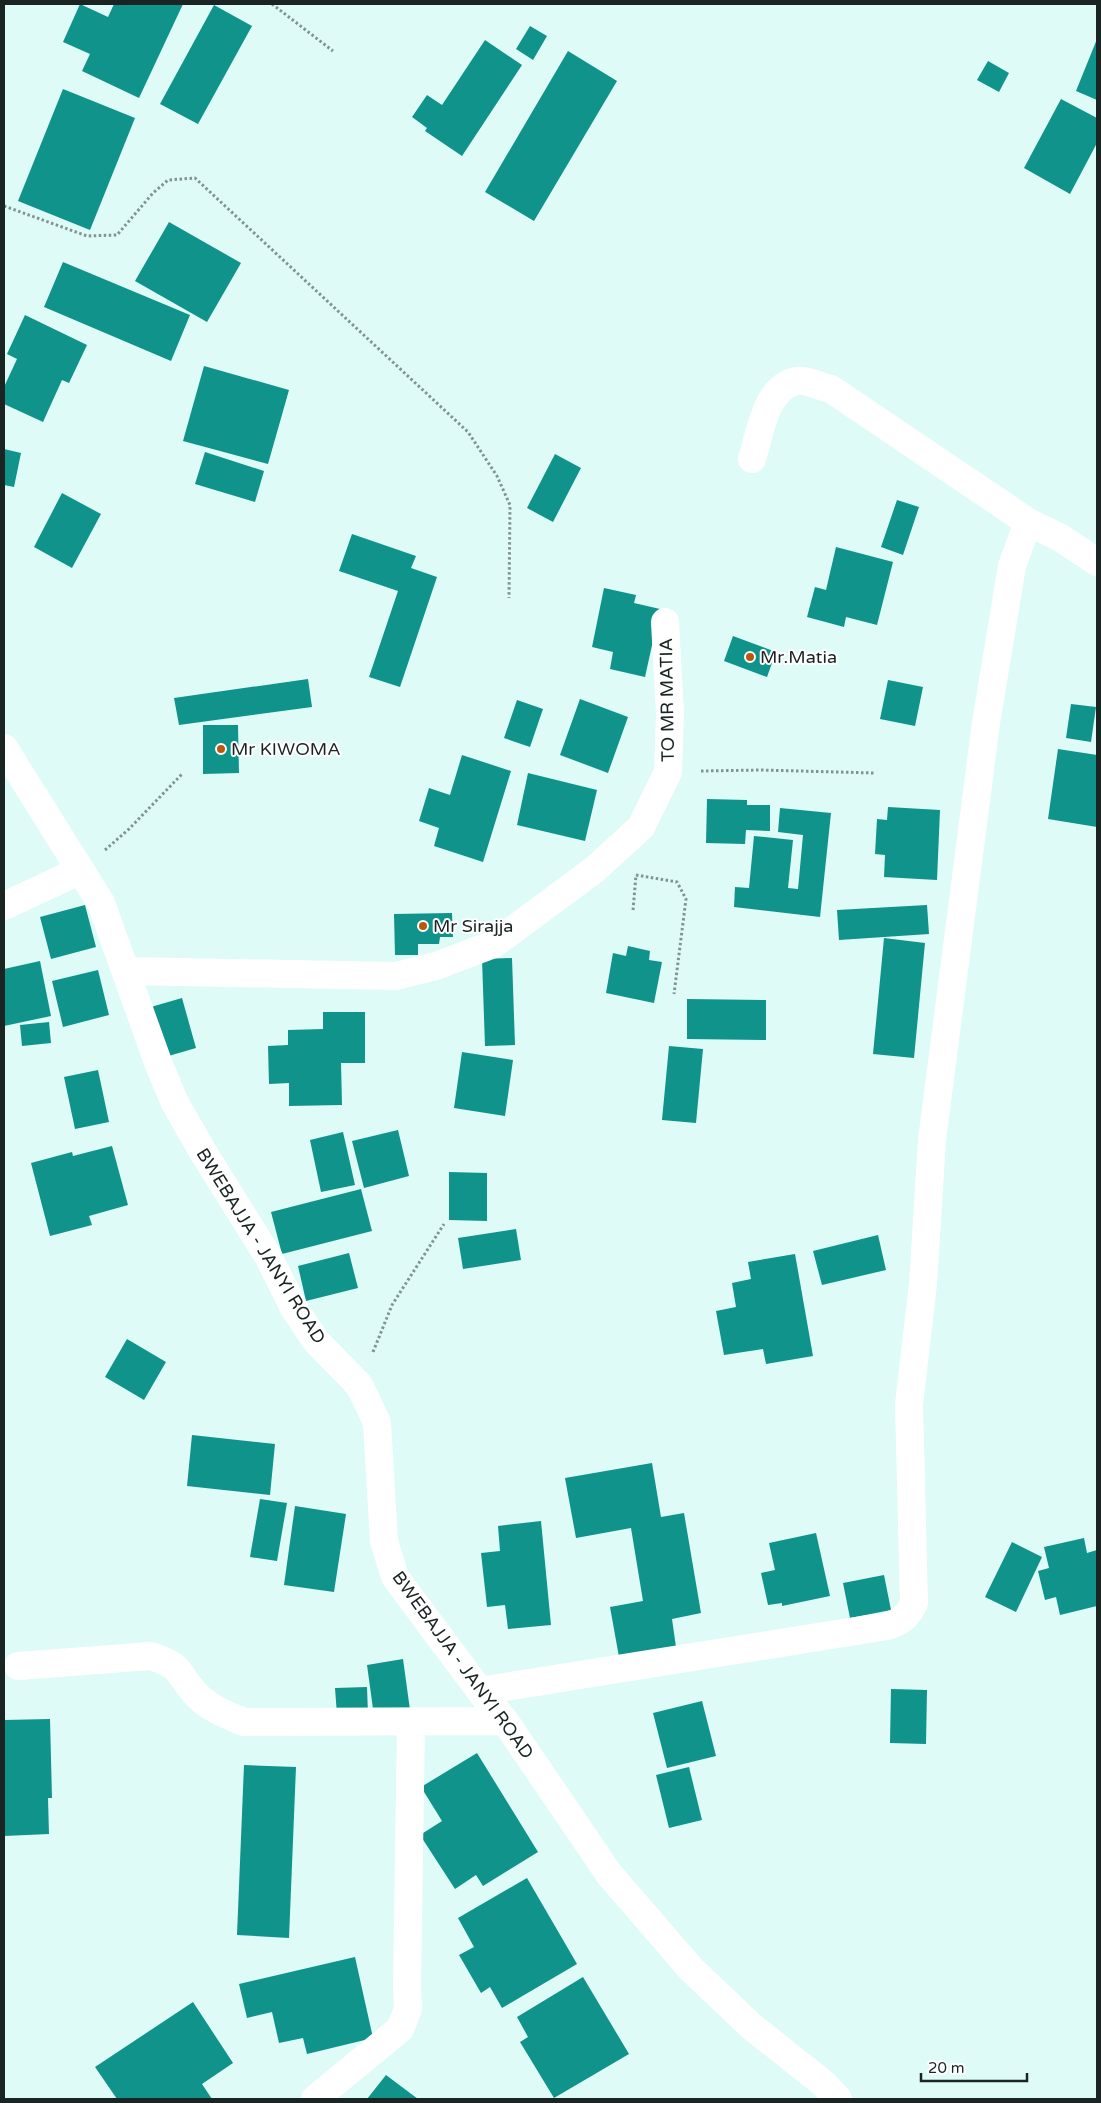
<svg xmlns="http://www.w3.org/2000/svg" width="1101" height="2103" viewBox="0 0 1101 2103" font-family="'Varela Round',sans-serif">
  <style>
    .building { fill: #0f938b }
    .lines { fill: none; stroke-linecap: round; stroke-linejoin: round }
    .path { stroke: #809592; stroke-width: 3; stroke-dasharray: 2.5 2.5; stroke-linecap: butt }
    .street { stroke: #fff; stroke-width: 28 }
    .poi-dot { fill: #b85a0c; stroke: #fff; stroke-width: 2 }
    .labels { text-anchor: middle; stroke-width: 4; stroke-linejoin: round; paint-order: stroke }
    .poi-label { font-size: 18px; fill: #192423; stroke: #fff; text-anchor: start }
    .street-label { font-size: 18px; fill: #192423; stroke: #fff }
  </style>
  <rect width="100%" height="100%" fill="#defbf7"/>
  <path class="building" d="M80,4L108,17L114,4H183L139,98L82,71L90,54L63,42Z
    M214,5L252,26L198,124L160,104Z
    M530,26L547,36L533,60L516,49Z
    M1097,39V100L1076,91Z
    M485,40L522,65L462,156L425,131L427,128L412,117L427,95L442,105Z
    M568,51L617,81L534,221L485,192Z
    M988,61L1009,73L999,92L977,80Z
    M63,89L135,118L90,230L18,201Z
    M1061,99L1097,118V143L1070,194L1024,168Z
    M169,222L241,263L207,322L135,281Z
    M63,262L190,315L171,361L44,307Z
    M25,315L87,345L69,383L62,380L43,422L4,404V387L17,359L7,354Z
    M204,366L289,390L268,464L183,441Z
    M4,449L21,453L14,487L4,485Z
    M205,452L264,471L255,502L195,484Z
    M555,454L581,468L553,522L527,508Z
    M62,493L101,514L72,568L34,547Z
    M897,500L919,507L903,555L881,547Z
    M352,534L416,556L411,568L437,577L400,687L369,677L398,591L339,571Z
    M836,547L893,562L877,625L846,617L844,627L807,617L815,587L826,590Z
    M604,588L636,595L634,603L660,609L645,677L610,669L613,652L592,647Z
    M733,636L776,652L767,677L724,661Z
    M308,679L312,707L179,725L174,698Z
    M888,680L923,687L915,726L880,719Z
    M580,699L628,717L608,773L560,755Z
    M517,700L543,709L530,747L504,738Z
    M1071,704L1096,707L1091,742L1066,738Z
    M203,725H238L239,773L203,774Z
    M1058,749L1097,755V827L1048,819Z
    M462,755L511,771L483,862L434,846L439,828L419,821L429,788L450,795Z
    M528,773L597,790L585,841L517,825Z
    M707,799L747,800V805H770V831L746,830L745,844L706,843Z
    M888,807L940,810L937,880L884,877L885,855L875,854L877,819L887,820Z
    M780,808L831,813L820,917L734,907L735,887L749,888L754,836L793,840L788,888L798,889L803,835L778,832Z
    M85,905L96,947L51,959L40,917Z
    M927,905L929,934L839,940L837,910Z
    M452,913L453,937H440L439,944H418V955H395L394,914Z
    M884,938L925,943L914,1058L873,1054Z
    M628,946L650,951L649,960L662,962L654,1003L606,993L613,953L626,956Z
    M512,958L515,1045L485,1046L482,959Z
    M40,961L51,1016L4,1026V969Z
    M98,970L109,1015L63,1027L52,981Z
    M182,998L196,1048L165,1057L151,1007Z
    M687,999L766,1000V1040L687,1039Z
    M323,1012H365V1063H341L342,1105L289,1106V1083L269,1084L268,1046L288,1045V1030L323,1029Z
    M49,1022L51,1043L22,1046L20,1025Z
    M669,1046L703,1049L696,1123L662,1120Z
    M462,1052L513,1060L505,1116L454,1108Z
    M98,1070L109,1122L75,1129L64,1077Z
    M398,1130L409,1176L364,1188L352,1141Z
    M343,1132L355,1185L321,1192L310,1140Z
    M112,1146L128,1205L89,1216L92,1225L50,1236L31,1163L72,1152L73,1156Z
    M449,1172L487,1173V1221L449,1220Z
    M361,1189L372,1231L282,1254L271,1212Z
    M516,1229L521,1260L463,1269L458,1238Z
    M878,1235L886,1270L822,1285L813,1251Z
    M349,1253L358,1288L306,1301L298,1266Z
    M795,1254L813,1356L766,1364L763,1349L724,1355L716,1311L736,1307L732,1283L751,1279L748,1262Z
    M127,1339L166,1362L144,1400L105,1377Z
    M192,1435L275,1444L270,1495L187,1486Z
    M652,1463L661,1517L684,1513L701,1613L672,1619L676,1647L619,1657L610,1607L643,1601L631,1528L576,1538L565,1478Z
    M260,1499L287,1503L277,1561L250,1557Z
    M295,1506L346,1514L334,1592L284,1585Z
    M541,1521L551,1625L508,1629L505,1605L487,1607L481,1553L500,1551L498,1526Z
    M816,1533L830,1596L782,1606V1603L768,1605L761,1573L775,1570L769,1543Z
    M1084,1538L1087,1553L1097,1550V1606L1060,1615L1056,1597L1045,1600L1038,1571L1049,1568L1044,1547Z
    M1012,1542L1042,1557L1016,1612L985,1597Z
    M884,1575L891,1610L850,1618L843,1583Z
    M403,1659L410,1710L374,1716L367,1665Z
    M367,1687L368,1714L337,1715L335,1688Z
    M891,1689L927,1690L926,1744L890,1743Z
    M702,1701L716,1756L667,1768L653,1713Z
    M50,1719L52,1798H48L49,1834L4,1836V1720Z
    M477,1753L538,1852L483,1886L476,1875L455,1889L420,1835L442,1821L421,1787Z
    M244,1765L296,1767L289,1938L237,1935Z
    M689,1767L702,1820L669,1828L656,1775Z
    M527,1878L577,1964L502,2008L490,1987L481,1993L459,1955L474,1947L458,1918Z
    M355,1957L373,2038L307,2054L303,2038L279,2043L272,2012L247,2018L239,1984Z
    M583,1977L629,2054L554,2098L520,2042L528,2037L517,2017Z
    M193,2002L233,2063L202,2084L212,2099H117L95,2067Z
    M386,2075L418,2099H367Z"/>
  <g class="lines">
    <path class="path" d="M272,4L333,51
      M4,206L87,236L117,235L153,193L168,180L195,178L468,432L497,476L510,505L509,598
      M701,771L761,770L875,773
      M105,850L129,829L183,773
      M636,875L677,882L686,899L674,994
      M633,910L636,875
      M373,1352L392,1305L444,1224"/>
    <path class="street" d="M752,459C760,434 765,388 796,381C805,379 821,387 831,389L1028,522
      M4,748L101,903L159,1065L175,1103L203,1152L268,1256L294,1308L316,1341L359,1385L367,1401L377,1423L384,1541L395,1577L480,1691L505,1721L609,1874L691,1969L751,2026L824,2084L838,2099
      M4,906L79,871
      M127,971L396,976L436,966L494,944L594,870L641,827L668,772L670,714L665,622
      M18,1666L151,1656C183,1667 175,1670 194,1692C206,1707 227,1715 244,1722L505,1721
      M480,1691L887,1626C901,1622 908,1616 914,1603L909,1404L923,1284L932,1140L986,723L1012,566L1028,522L1059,537L1097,562
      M315,2099L400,2029L408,2009L407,1986L411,1722"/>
  </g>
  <g class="poi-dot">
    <circle cx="750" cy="657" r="5"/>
    <circle cx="221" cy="749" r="5"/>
    <circle cx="423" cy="926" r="5"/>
  </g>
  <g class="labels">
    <g class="poi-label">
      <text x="760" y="663">Mr.Matia</text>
      <text x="231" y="755">Mr KIWOMA</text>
      <text x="433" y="932">Mr Sirajja</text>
    </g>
    <g class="street-label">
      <text transform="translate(667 700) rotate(-91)" y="6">TO MR MATIA</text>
      <text transform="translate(261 1246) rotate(58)" y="6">BWEBAJJA - JANYI ROAD</text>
      <text transform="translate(463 1665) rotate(54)" y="6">BWEBAJJA - JANYI ROAD</text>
    </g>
  </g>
  <rect width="1101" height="2103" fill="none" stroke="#192423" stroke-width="10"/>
  <path d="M921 2073v8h106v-8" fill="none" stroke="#192423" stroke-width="2.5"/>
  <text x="928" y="2073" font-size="15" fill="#192423" stroke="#ffffff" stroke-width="4" paint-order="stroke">20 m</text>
</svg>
